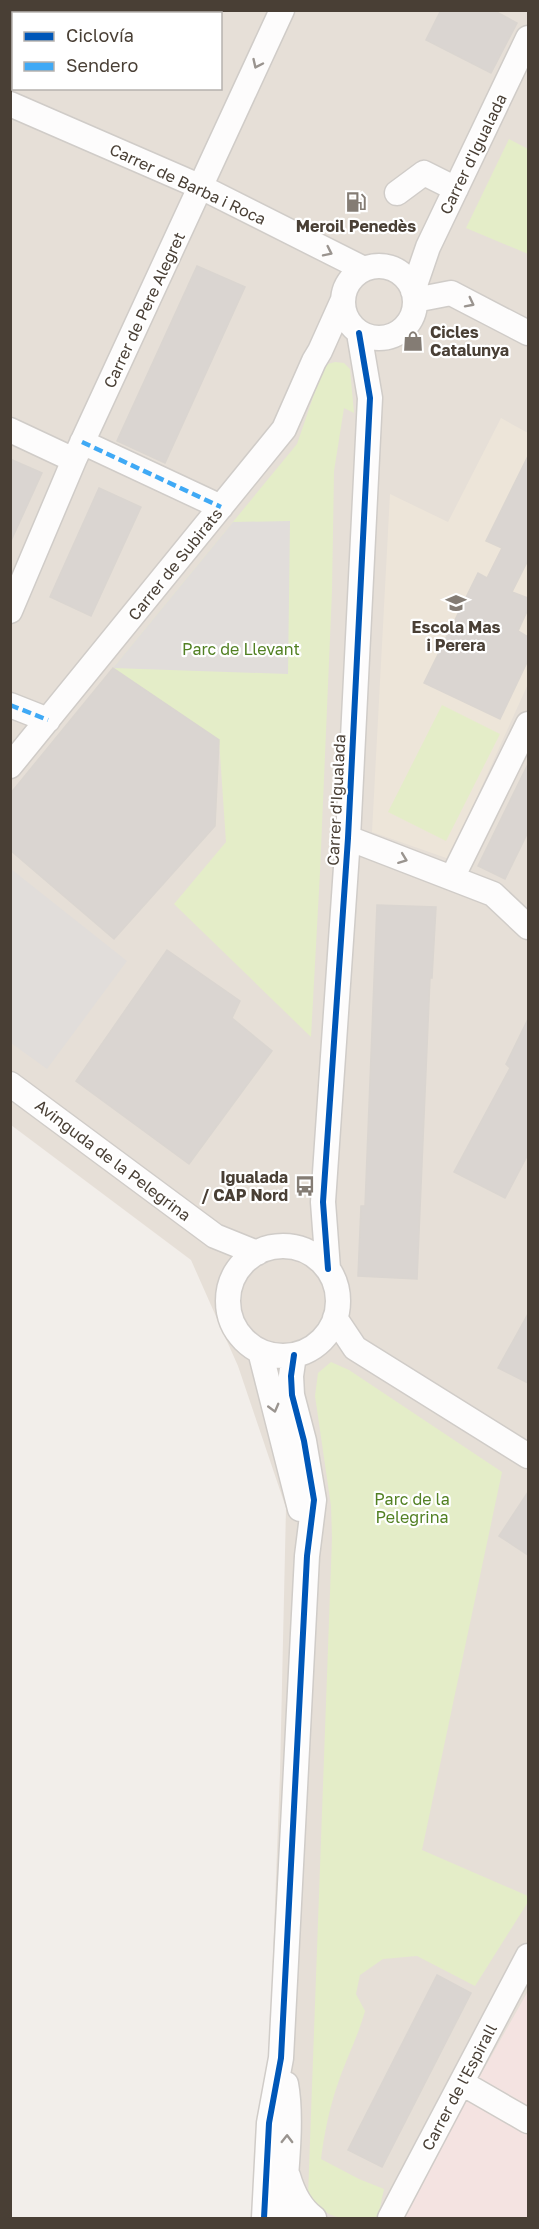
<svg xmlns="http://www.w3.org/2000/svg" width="539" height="2229" viewBox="0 0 539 2229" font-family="'Golos Text',sans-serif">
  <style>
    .residential { fill: #e6dfd7; fill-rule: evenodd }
    .education { fill: #ede5d9 }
    .medical { fill: #f4e3e1 }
    .green { fill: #e4edc8 }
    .parking { fill: #e1ddda }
    .building { fill: #dad5d1; stroke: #dad5d0; stroke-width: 1.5 }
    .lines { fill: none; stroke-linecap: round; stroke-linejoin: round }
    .minor-casing { stroke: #d0ccc8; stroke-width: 27 }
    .minor { stroke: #fdfcfc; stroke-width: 24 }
    .quiet { stroke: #3fa9f5; stroke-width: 4.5; stroke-dasharray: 9 4.5; stroke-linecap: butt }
    .cycleway-casing { stroke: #fff; stroke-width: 10 }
    .cycleway { stroke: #0057b8; stroke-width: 6 }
    .oneway { stroke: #9a948f }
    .labels { text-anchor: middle; stroke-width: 4.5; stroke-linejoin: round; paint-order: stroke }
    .street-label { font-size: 16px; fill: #493f35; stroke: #fff }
    .poi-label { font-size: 16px; font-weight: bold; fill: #493f35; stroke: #fff }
    .park-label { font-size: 16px; fill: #528023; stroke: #fff }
  </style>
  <rect width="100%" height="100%" fill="#f2eeea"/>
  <path class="residential" d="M10,11H528V2218H263L280,1773L286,1508L238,1366L191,1260L11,1125ZM14,14H220V88H14Z"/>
  <path class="education" d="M501,418L528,433V684L449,859L372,832L390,494L448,522Z"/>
  <path class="medical" d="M528,1991V2218H400Z"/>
  <path class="green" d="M509,139L528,149V254L466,228Z
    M335,362L344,363L350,369L354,413L344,408L334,471L332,591L320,872L311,1037L174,904L226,842L219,740L113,668L297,444L322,371L328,364Z
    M442,705L500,734L446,841L388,812Z
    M331,1362L349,1370L502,1472L422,1850L528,1896V1902L475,1986L417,1956L383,1959L360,1975L356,1994L365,2011C358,2037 345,2061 337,2086C329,2110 324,2135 321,2159L359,2179L384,2189L378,2217C348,2221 328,2221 308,2196L332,1538L331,1506L315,1396L318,1373Z"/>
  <path class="parking" d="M290,521L288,674L113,668L233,522Z
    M11,869L127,961L47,1069L11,1043Z"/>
  <path class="building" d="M441,10H493L517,23L491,73L426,40Z
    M197,266L245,287L165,463L117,441Z
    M528,456V560L512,592L528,598V609L518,631L528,637V660L500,719L424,683L478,573L487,578L502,548L486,541Z
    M10,459L42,473L10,543Z
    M99,488L141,507L91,616L50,597Z
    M113,668L219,740L215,826L114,939L10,850V794Z
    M528,764V832L505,879L478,866Z
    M377,905L436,907L432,978H430L417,1279L358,1276L361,1206H365Z
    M167,950L240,1001L232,1018L272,1051L189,1164L76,1081Z
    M528,1019V1154L505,1198L454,1172L510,1068L506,1064Z
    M528,1314V1383L498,1368Z
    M528,1492V1555L499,1536Z
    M437,1975L471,1993L382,2167L348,2150Z"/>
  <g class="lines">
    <g class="minor-casing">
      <path id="minor" d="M10,104L201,187L364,269
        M397,193L424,173L456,189
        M343 302a36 36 0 1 1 72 0a36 36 0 1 1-72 0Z
        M413,291L428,247L528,38
        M415,300L451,293L528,333
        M10,430L74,460
        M82,442L221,507
        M10,611L74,460L282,10
        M10,705L48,720
        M10,766L284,429L314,361L320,351L342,302
        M348,838L493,894L528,927
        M452,878L528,724
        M10,1084L215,1236L257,1253
        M228 1301a55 55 0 1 1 110 0a55 55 0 1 1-110 0Z
        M328,1269L323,1202L348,838L370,398L359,333
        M335,1318L355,1348L528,1456
        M260,1351L300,1509
        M462,2083L528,2121
        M288,2176C293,2193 300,2208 314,2218
        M264,2218L269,2123L281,2058L307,1556L314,1500L304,1441L292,1395L291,1376L294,1355
        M283,2218C285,2179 293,2121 286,2084
        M390,2218L528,1956"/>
    </g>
    <use href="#minor" class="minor"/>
    <path class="quiet" d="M82,442L221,507
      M10,705L48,720"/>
    <g class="cycleway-casing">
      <path id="cycleway" d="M328,1269L323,1202L348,838L370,398L359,333
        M264,2218L269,2123L281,2058L307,1556L314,1500L304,1441L292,1395L291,1376L294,1355"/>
    </g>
    <use href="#cycleway" class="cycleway"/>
  </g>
  <defs><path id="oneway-chevron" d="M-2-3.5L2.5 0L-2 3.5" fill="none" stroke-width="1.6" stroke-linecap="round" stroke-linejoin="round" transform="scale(1.5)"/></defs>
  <g class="oneway">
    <use href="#oneway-chevron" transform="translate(257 64) rotate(115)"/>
    <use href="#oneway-chevron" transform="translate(328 252) rotate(26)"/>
    <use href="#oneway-chevron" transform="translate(470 303) rotate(27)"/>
    <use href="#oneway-chevron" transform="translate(403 859) rotate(21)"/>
    <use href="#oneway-chevron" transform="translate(274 1408) rotate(75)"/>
    <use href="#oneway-chevron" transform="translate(287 2139) rotate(-89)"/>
  </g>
  <defs>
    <g id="fuel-bare" transform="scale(1.62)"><path d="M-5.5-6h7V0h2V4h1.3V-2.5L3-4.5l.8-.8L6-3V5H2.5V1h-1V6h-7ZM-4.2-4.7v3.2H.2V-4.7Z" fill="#847c74" stroke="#fff" stroke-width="2.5" paint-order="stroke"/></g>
    <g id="shop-bare" transform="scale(1.62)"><path d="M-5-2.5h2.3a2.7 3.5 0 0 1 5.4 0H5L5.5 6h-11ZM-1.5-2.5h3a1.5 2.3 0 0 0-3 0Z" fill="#847c74" stroke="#fff" stroke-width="2.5" paint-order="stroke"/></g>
    <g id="school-bare" transform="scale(1.62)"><path d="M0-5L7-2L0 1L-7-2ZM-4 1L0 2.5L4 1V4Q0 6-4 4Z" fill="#847c74" stroke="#fff" stroke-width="2.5" paint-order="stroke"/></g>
    <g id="bus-bare" transform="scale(1.62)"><path d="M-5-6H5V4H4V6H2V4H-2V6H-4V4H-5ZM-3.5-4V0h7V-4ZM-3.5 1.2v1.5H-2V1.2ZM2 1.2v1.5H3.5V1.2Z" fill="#847c74" stroke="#fff" stroke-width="2.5" paint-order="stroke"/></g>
  </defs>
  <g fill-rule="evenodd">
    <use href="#fuel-bare" x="356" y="202"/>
    <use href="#shop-bare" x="413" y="341"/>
    <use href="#school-bare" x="456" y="603"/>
    <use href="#bus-bare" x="305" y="1186"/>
  </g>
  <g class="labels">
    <g class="street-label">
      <text transform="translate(473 154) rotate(-64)" y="6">Carrer d'Igualada</text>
      <text transform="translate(188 184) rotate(25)" y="6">Carrer de Barba i Roca</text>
      <text transform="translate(144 310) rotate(-65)" y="6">Carrer de Pere Alegret</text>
      <text transform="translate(175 564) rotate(-51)" y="6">Carrer de Subirats</text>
      <text transform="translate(336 800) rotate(-87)" y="6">Carrer d'Igualada</text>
      <text transform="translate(113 1160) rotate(37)" y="6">Avinguda de la Pelegrina</text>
      <text transform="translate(459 2087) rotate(-62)" y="6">Carrer de l'Espirall</text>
    </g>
    <g class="poi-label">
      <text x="356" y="232">Meroil Penedès</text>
      <text x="430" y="338" text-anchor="start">Cicles<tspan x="430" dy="18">Catalunya</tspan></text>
      <text x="456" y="633">Escola Mas<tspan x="456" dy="18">i Perera</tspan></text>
      <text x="288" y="1183" text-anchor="end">Igualada<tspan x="288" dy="18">/ CAP Nord</tspan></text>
    </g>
    <g class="park-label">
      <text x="241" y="655">Parc de Llevant</text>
      <text x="412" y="1505">Parc de la<tspan x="412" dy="18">Pelegrina</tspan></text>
    </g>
  </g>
  <rect width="539" height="2229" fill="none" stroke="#493f35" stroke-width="24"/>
  <rect x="12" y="12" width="210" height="78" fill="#ffffff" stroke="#b6b2ae" stroke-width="1.5"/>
  <rect x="24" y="32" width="30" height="9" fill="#0057b8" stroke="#b6b2ae" stroke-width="1.5"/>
  <text x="66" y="42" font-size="18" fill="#493f35">Ciclovía</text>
  <rect x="24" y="62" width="30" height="9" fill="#3fa9f5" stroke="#b6b2ae" stroke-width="1.5"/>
  <text x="66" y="72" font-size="18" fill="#493f35">Sendero</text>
</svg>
